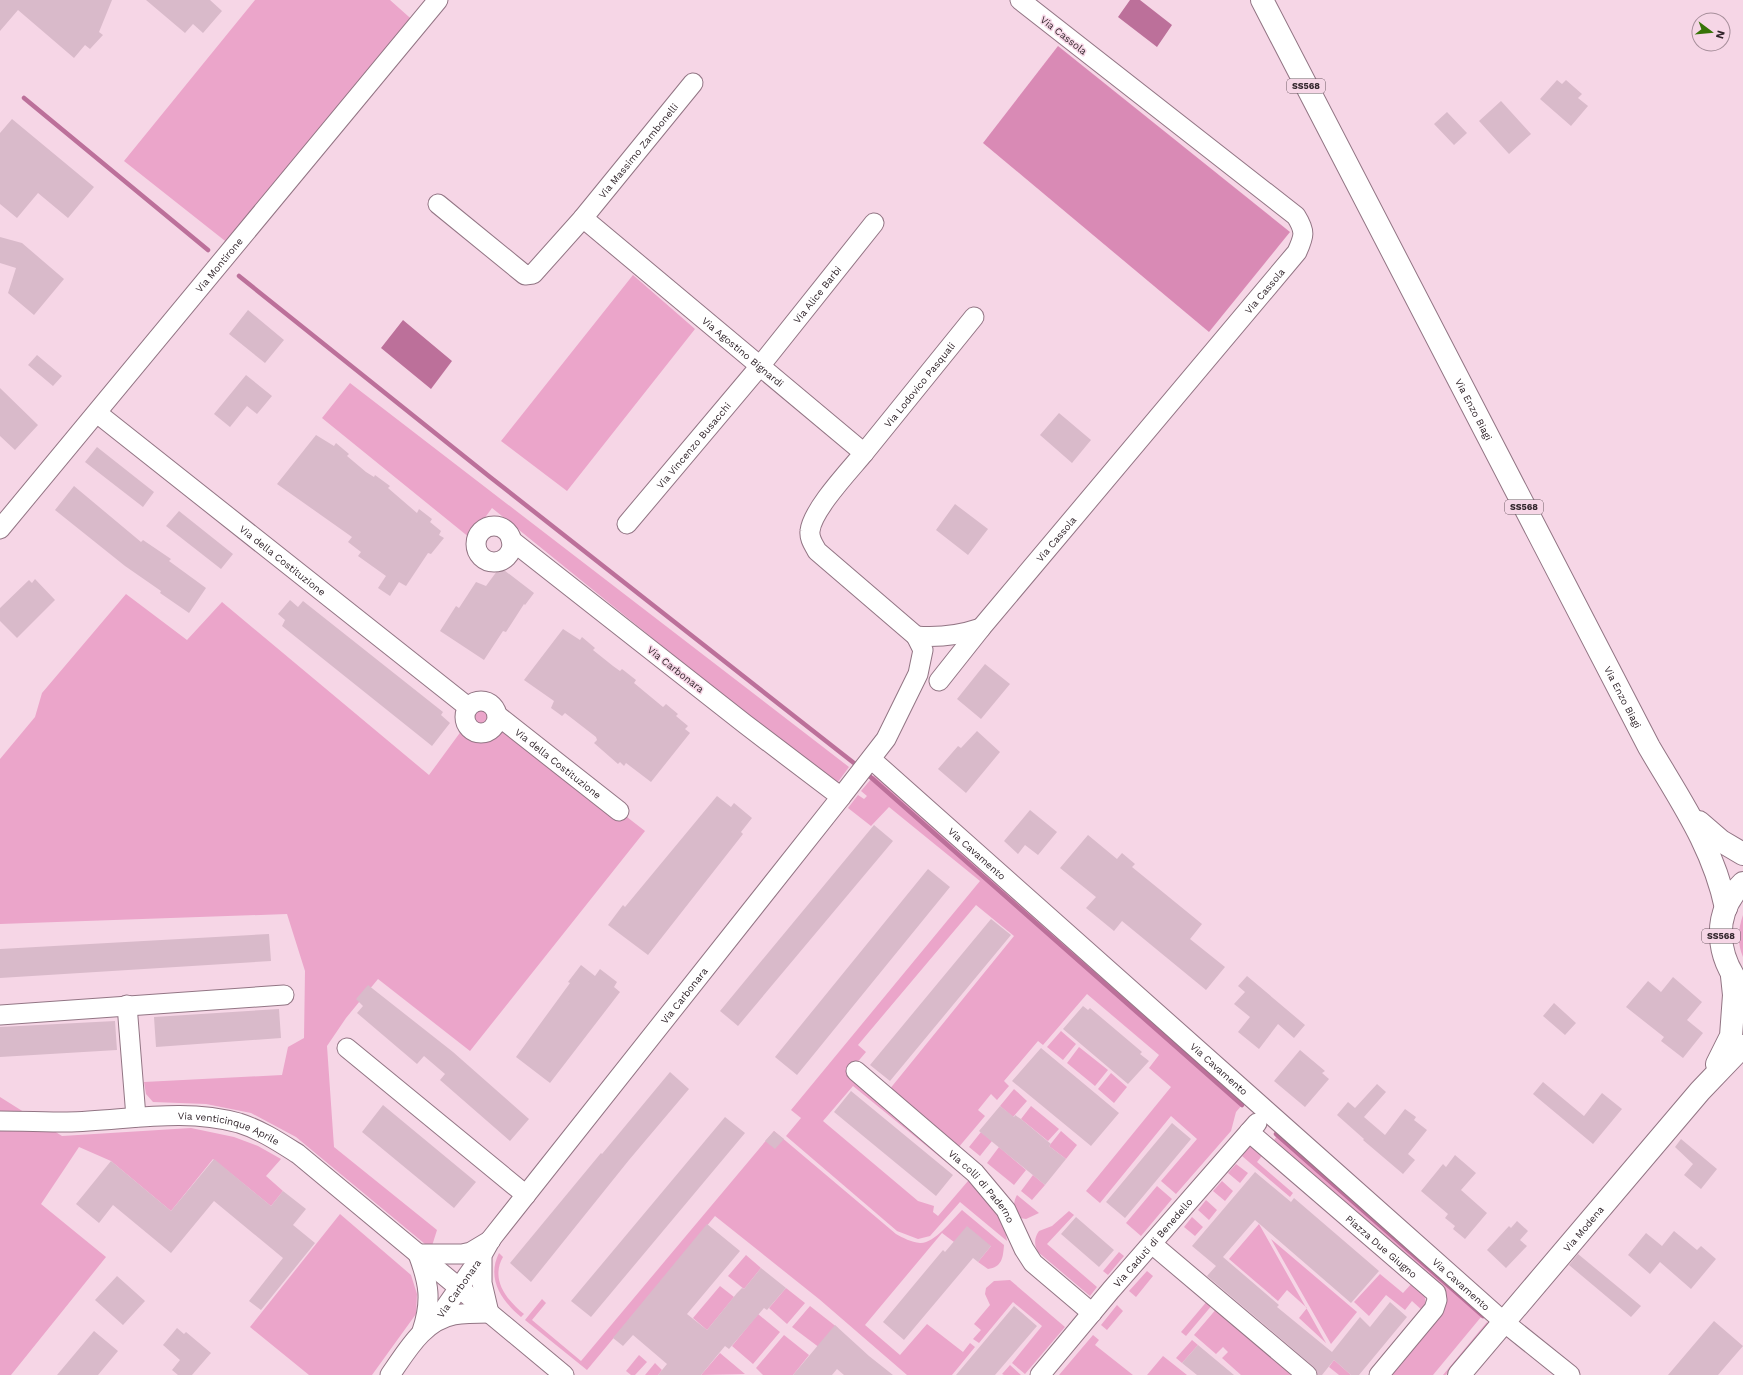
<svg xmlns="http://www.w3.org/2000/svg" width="1743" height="1375" viewBox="0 0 1743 1375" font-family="'Work Sans',sans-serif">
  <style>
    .green { fill: #eba5ca }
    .forest { fill: #d98ab5 }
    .water { fill: #bc709a }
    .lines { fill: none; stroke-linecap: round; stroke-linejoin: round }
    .stream { stroke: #bc709a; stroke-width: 4.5 }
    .building { fill: #d9baca }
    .minor-casing { stroke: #927584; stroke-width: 21 }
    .major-casing { stroke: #927584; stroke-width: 24 }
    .minor { stroke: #fff; stroke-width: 19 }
    .major { stroke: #fff; stroke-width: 22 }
    .labels { text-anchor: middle; stroke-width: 3; stroke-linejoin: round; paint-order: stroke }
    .shield { fill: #f6d6e6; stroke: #6c5a63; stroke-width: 1 }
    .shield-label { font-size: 9px; font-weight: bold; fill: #31252b }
    .street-label { font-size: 10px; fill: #31252b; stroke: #f6d6e6 }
  </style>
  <rect width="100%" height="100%" fill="#f6d6e6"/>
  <path class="green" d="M255,0H390L418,25L234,248L124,161Z
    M633,275L695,329L567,491L501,441Z
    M350,383L849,767L835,786L492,508L470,538L322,418Z
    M126,594L187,640L222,602L429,775L481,704L645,831L470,1051L378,979L346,1018L327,1046L334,1147L437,1230L431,1249L296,1137L251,1113L206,1104L153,1102L146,1094L144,1082L282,1075L288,1047L304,1038L305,971L287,914L0,924V759L35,717L42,693Z
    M877,772L1243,1101L1242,1105L1236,1112L1231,1131L1176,1194L1161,1181L1197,1139L1171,1116L1100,1203L1086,1191L1171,1087L1149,1068L1159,1055L1087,994L1043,1045L1038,1041L1004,1081L1009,1086L997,1100L991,1094L978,1110L985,1116L958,1148L889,1090L1014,936L976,905L858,1045L866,1052L855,1065L959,1167L956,1170L853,1086L823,1121L918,1201L934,1206L933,1212L938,1216L968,1181H972C986,1199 1005,1217 1007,1241L960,1202L930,1236L918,1239L897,1231L786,1136L801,1118L791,1110L980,881L889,807L871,826L848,808L858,795L864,799L867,796L861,791Z
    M1743,915V957C1737,943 1738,929 1743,915Z
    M1061,1031L1076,1044L1063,1060L1047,1047Z
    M1079,1047L1108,1070L1095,1086L1067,1063Z
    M1111,1073L1127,1087L1114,1103L1098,1089Z
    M1014,1089L1027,1101L1013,1117L1000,1106Z
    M0,1097L62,1136L191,1128L234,1137L258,1146L281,1159L266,1176L283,1191L271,1206L213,1159L171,1211L111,1161L79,1147L41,1204L106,1257L11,1375H0Z
    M1031,1106L1059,1129L1048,1141L1021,1119Z
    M1281,1130L1486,1311L1433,1375H1384L1442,1305L1272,1143Z
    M774,1131L896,1234C903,1238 911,1242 920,1243C934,1244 952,1220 962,1210L1004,1245C1003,1258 1002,1267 988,1269L978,1262L991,1246L954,1242L942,1233L865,1325L900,1355L927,1324L963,1352L970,1343L975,1347L952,1375H907L819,1299L715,1216L587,1370L525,1320L542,1299L546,1303L532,1320L581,1361Z
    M1061,1131L1077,1145L1066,1159L1049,1146Z
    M981,1132L992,1141L980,1156L969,1147Z
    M1253,1142L1265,1152L1257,1162L1293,1193L1290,1197L1242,1156Z
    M999,1147L1026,1170L1014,1185L987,1163Z
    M1236,1164L1248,1173L1240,1183L1228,1173Z
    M1033,1175L1045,1185L1032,1200L1021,1191Z
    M1222,1181L1233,1191L1225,1201L1213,1191Z
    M1157,1186L1172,1199L1141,1236L1126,1223Z
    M1017,1195L1039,1213L1026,1219L1020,1218C1014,1210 1012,1204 1017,1195Z
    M1206,1200L1217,1210L1209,1220L1198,1210Z
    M1069,1211L1074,1215L1047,1244L1097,1287L1090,1296L1038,1252C1034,1245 1034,1238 1039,1231L1052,1226Z
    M340,1214L411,1275L417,1294L416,1314L372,1375H309L250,1327Z
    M1192,1217L1203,1227L1195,1236L1184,1227Z
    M1259,1224L1326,1343L1299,1318L1307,1308L1287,1290L1278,1301L1229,1259Z
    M1271,1239L1357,1312L1331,1344Z
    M1119,1252L1124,1256L1108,1275L1103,1271Z
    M499,1253L503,1257C490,1280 507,1300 524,1314L521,1317C502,1301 486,1279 499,1253Z
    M746,1255L761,1268L744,1289L728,1276Z
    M1147,1271L1153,1276L1136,1297L1129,1291Z
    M1380,1274L1403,1293L1413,1282C1423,1293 1429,1296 1423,1311L1412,1301L1405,1310L1386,1295L1369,1316L1354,1302Z
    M1010,1280L1065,1327L1025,1374L1012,1363L1042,1326L1013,1302L979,1343L973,1339L981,1330L974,1324L990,1305L985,1294L986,1288L994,1281Z
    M720,1286L734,1297L707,1330L693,1318Z
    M786,1288L805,1303L787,1324L769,1308Z
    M1208,1300L1213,1304L1186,1336L1181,1332Z
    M1117,1305L1123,1311L1107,1330L1101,1325Z
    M810,1306L838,1328L820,1348L792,1327Z
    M1218,1307L1299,1375H1241L1222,1358L1228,1352L1223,1347L1216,1354L1194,1335Z
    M758,1314L780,1332L753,1364L732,1346Z
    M1487,1322L1489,1324L1446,1375H1443Z
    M784,1335L809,1355L793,1375H763L756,1368Z
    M1093,1335L1099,1340L1095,1345L1133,1375H1059Z
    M1192,1340L1198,1345L1182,1363L1176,1358Z
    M720,1353L745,1374L701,1375Z
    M639,1355L647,1362L635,1375H631L626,1371Z
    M1163,1356L1187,1375H1147Z
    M1334,1360L1351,1375H1339L1329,1367Z
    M655,1363L662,1370L658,1375H645Z
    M1010,1365L1021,1375H1004L1002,1374Z"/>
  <path class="forest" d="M1058,46L1290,232L1209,332L983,143Z"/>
  <path class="water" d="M1130,0H1140L1172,25L1157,47L1118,17Z
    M403,320L452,361L431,389L381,348Z"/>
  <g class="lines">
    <path class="stream" d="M24,98L208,250
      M239,276L490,477L859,767
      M866,773L1242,1105
      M1276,1134L1483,1316"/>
  </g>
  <path class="building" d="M0,0H112L99,32L103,35L90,49L85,45L74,58L18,10L0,31Z
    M146,0H210L222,11L203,33L193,24L185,33Z
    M1557,80L1562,84L1566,80L1582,94L1578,98L1588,106L1571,126L1540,99Z
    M1501,101L1531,134L1509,154L1479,121Z
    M1447,112L1467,133L1454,145L1434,124Z
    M12,119L94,187L68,218L38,193L17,218L0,204V133Z
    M0,237L22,243L64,279L34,315L8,293L16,268L0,263Z
    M248,310L284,340L265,363L229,334Z
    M37,355L62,376L53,386L28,365Z
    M246,375L272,396L257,414L247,406L230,427L214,414Z
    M0,388L38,425L15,450L0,436Z
    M1059,413L1091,440L1072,463L1040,435Z
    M316,435L334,446L336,443L349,454L347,456L366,472L374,477L375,475L390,486L388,488L417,513L419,509L432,519L430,522L441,531L439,535L444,538L431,554L428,553L406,586L399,582L390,596L378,588L386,576L358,556L361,552L348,542L352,537L277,484Z
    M97,447L154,492L143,507L85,462Z
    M74,486L141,542L143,540L171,559L169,561L206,588L189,613L160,593L161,591L125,566L55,510Z
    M955,504L988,529L968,555L936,530Z
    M179,511L233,554L221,569L166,526Z
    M500,567L534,593L525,605L524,604L506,632L503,631L484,660L440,631L456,606L459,608L476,582L486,586Z
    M35,579L55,600L17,638L0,621V608L29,580L32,583Z
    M290,600L298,607L303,601L443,712L441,715L450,723L432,746L282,626L285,620L278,614Z
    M563,629L580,640L582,637L595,648L593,650L613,666L620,671L622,669L636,680L634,683L663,707L666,704L678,714L676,716L688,726L685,729L690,733L651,782L626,763L624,766L620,762L618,764L594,743L597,740L596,737L565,713L562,716L551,708L554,701L524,680Z
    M985,664L1010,684L981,719L957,699Z
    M977,731L1000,752L966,793L938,769L958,746L961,748Z
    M717,796L731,807L734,803L752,818L741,832L743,834L648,955L608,925L623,905L625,907Z
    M1030,810L1057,832L1038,855L1025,845L1018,854L1004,841Z
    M874,825L893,841L738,1026L720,1011Z
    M1088,835L1117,859L1122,853L1135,864L1132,867L1202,924L1190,939L1225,967L1206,990L1122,921L1114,931L1086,908L1096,897L1060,868Z
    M928,869L950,887L797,1075L775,1057Z
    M991,919L1011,935L890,1081L870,1065Z
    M269,934L271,961L0,978V949Z
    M581,965L595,976L600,969L617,982L614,987L620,992L550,1083L516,1057L570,983L568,982Z
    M1247,976L1305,1025L1294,1038L1278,1024L1259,1049L1238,1032L1250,1017L1234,1004L1245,992L1238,986Z
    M1673,977L1702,1002L1687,1020L1703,1033L1683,1058L1661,1041L1664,1037L1626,1007L1648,981L1661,992Z
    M368,985L453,1052L529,1119L510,1141L440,1080L445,1074L424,1056L417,1064L357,1013L363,1006L356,999Z
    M1554,1003L1576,1023L1565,1035L1543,1016Z
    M1083,1006L1088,1010L1090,1008L1142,1052L1140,1054L1149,1061L1128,1084L1063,1029Z
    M279,1009L281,1038L156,1047L154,1017Z
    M115,1021L117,1050L0,1057V1027Z
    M1041,1048L1119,1113L1091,1146L1012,1081Z
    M1300,1050L1325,1071L1322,1073L1329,1079L1305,1107L1274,1081Z
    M670,1072L689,1089L629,1160L531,1282L510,1263L601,1153L602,1154Z
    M1543,1082L1584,1116L1602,1093L1622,1109L1593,1144L1533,1094Z
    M1377,1084L1386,1092L1364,1117L1385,1135L1405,1109L1416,1117L1414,1120L1427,1130L1408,1154L1415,1160L1403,1174L1363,1140L1364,1139L1337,1115L1348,1102L1355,1108Z
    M851,1091L953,1175L936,1196L834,1112Z
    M383,1105L476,1182L454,1208L362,1132Z
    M1000,1106L1014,1117L1015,1115L1021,1119L1051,1144L1049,1146L1066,1159L1045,1185L979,1131Z
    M725,1117L745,1133L591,1317L571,1301Z
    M1172,1123L1191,1139L1125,1218L1106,1202Z
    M774,1131L784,1139L775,1149L765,1141Z
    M1681,1139L1717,1169L1701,1189L1684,1175L1693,1164L1675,1147Z
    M1455,1155L1476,1173L1461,1190L1487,1213L1465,1239L1453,1229L1455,1226L1445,1218L1448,1214L1421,1191L1443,1164L1446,1167Z
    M214,1159L271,1206L283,1191L306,1209L293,1225L315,1243L261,1310L249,1301L283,1258L214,1201L171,1253L113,1205L99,1223L76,1204L111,1161L171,1211Z
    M1255,1172L1291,1202L1294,1198L1379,1271L1351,1303L1255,1220L1223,1257L1279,1305L1277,1307L1332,1352L1360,1317L1370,1327L1390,1302L1407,1317L1359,1375H1351L1334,1360L1322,1375H1318L1314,1367L1207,1276L1216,1266L1192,1246Z
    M1076,1217L1114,1250L1099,1267L1061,1234Z
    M1517,1221L1528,1231L1520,1240L1527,1246L1506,1268L1487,1250L1509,1226L1511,1228Z
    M707,1224L740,1251L687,1314L707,1330L737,1293L742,1288L744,1289L761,1268L786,1288L767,1310L764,1308L729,1349L725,1346L701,1375H658L667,1364L633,1335L623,1346L613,1338Z
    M967,1226L991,1246L978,1262L973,1258L904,1340L883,1322L943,1250L945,1252Z
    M1674,1231L1697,1250L1701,1246L1716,1259L1691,1289L1660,1262L1650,1274L1628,1255L1646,1233L1662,1246Z
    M1578,1254L1641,1306L1631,1317L1569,1265Z
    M117,1276L145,1301L123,1325L95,1300Z
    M1014,1306L1037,1326L995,1375H956Z
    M1714,1321L1743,1346L1718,1375H1668Z
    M835,1325L869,1356L893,1375H844L837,1369L832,1375H793Z
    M177,1328L184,1334L186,1332L211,1353L192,1375H178L172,1370L180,1360L163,1345Z
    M94,1331L118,1351L98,1375H57Z
    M1198,1345L1234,1375H1197L1182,1363Z"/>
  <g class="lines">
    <g class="minor-casing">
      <g id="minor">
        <path id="s1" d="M438,204L525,275L533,274L583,218L864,453C850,470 812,510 810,531C809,539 814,545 817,551L916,636"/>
        <path id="s2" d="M583,218L693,83"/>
        <path id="s3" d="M97,413L468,707"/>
        <path id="s4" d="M864,453L974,317"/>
        <path id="s5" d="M627,524L760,366L874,223"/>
        <circle cx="494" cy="544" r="18"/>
        <path id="s6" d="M0,529L438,0"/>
        <path id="s7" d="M939,681L981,628L1297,252C1304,236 1306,232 1296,216L1020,0"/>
        <circle cx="481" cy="717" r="16"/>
        <path id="s8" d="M497,715L619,811"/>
        <path id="s9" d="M871,759L1504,1322L1570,1375"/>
        <path d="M841,797L886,739L918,674L923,650L916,636C938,638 960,635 981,628"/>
        <path d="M127,1005L136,1117"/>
        <path d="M0,1015L284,995"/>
        <path d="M347,1048L526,1195"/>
        <path id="s10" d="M856,1071L975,1173L1006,1210L1024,1249L1033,1263L1092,1313"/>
        <path id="s11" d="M0,1121C22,1121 45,1122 67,1122C124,1121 183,1107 239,1123C261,1130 279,1142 298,1154L564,1375"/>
        <path id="s12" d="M1249,1132L1436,1293L1437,1300L1434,1309L1379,1375"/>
        <path d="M1152,1244L1307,1375"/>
        <path id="s13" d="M435,1322L482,1255"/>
        <path d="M422,1331C432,1301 429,1283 418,1254H462L471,1252L491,1240"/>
        <path id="s14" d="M390,1375C407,1351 423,1321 454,1315C465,1313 478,1313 489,1313L482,1283V1255L491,1239L841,797L745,724L511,540"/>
        <path id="s15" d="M1040,1375L1111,1290L1257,1123"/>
      </g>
    </g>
    <g class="major-casing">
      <g id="major">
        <path id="s16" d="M1262,0L1649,747C1680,800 1713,846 1726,908"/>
        <path d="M1699,822L1721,841L1743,854"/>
        <path d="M1743,883C1711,914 1716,957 1743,989"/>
        <path d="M1717,1064L1731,1036L1734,995L1732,976"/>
        <path id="s17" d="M1459,1375L1700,1091L1743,1046"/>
      </g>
    </g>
    <use href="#minor" class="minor"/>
    <use href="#major" class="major"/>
  </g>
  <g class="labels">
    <g class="shield">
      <rect x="1287" y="79" width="38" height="14" rx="3"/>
      <rect x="1505" y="500" width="38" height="14" rx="3"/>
      <rect x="1702" y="929" width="38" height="14" rx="3"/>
    </g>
    <g class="shield-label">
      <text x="1306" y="89">SS568</text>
      <text x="1524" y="510">SS568</text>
      <text x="1721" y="939">SS568</text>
    </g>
    <g class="street-label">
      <text transform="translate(1064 35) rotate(38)" y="4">Via Cassola</text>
      <text dy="4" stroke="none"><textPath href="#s2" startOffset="87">Via Massimo Zambonelli</textPath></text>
      <text dy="4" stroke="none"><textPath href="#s6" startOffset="343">Via Montirone</textPath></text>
      <text dy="4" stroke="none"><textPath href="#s7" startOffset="508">Via Cassola</textPath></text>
      <text dy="4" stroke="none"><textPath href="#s5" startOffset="298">Via Alice Barbi</textPath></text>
      <text dy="4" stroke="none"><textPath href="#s1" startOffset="404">Via Agostino Bignardi</textPath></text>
      <text dy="4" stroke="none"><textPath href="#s4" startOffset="88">Via Lodovico Pasquali</textPath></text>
      <text dy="4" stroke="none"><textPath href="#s16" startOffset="461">Via Enzo Biagi</textPath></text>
      <text dy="4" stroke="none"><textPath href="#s5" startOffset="103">Via Vincenzo Busacchi</textPath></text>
      <text dy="4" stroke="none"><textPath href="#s7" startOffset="184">Via Cassola</textPath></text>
      <text dy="4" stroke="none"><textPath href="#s3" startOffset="237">Via della Costituzione</textPath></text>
      <text transform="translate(676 669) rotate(38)" y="4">Via Carbonara</text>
      <text dy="4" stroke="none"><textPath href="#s16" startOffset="785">Via Enzo Biagi</textPath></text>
      <text dy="4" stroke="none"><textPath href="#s8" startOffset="78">Via della Costituzione</textPath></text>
      <text dy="4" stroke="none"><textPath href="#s9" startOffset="142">Via Cavamento</textPath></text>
      <text dy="4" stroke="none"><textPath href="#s14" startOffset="513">Via Carbonara</textPath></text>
      <text dy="4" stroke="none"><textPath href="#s9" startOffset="466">Via Cavamento</textPath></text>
      <text dy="4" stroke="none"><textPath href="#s11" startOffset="231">Via venticinque Aprile</textPath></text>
      <text dy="4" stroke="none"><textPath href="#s10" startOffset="171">Via colli di Paderno</textPath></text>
      <text dy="4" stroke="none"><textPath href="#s17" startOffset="192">Via Modena</textPath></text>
      <text dy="4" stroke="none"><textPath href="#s15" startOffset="174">Via Caduti di Benedello</textPath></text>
      <text dy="4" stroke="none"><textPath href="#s12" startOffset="175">Piazza Due Giugno</textPath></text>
      <text dy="4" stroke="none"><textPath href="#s9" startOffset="790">Via Cavamento</textPath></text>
      <text dy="4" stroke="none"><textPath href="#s13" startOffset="41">Via Carbonara</textPath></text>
    </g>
  </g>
  <g transform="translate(1711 32) rotate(106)"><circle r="19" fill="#f6d6e6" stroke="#a78f9b"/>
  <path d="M0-3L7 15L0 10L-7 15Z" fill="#377307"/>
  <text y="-6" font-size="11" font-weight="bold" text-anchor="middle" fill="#31252b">N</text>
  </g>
</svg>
